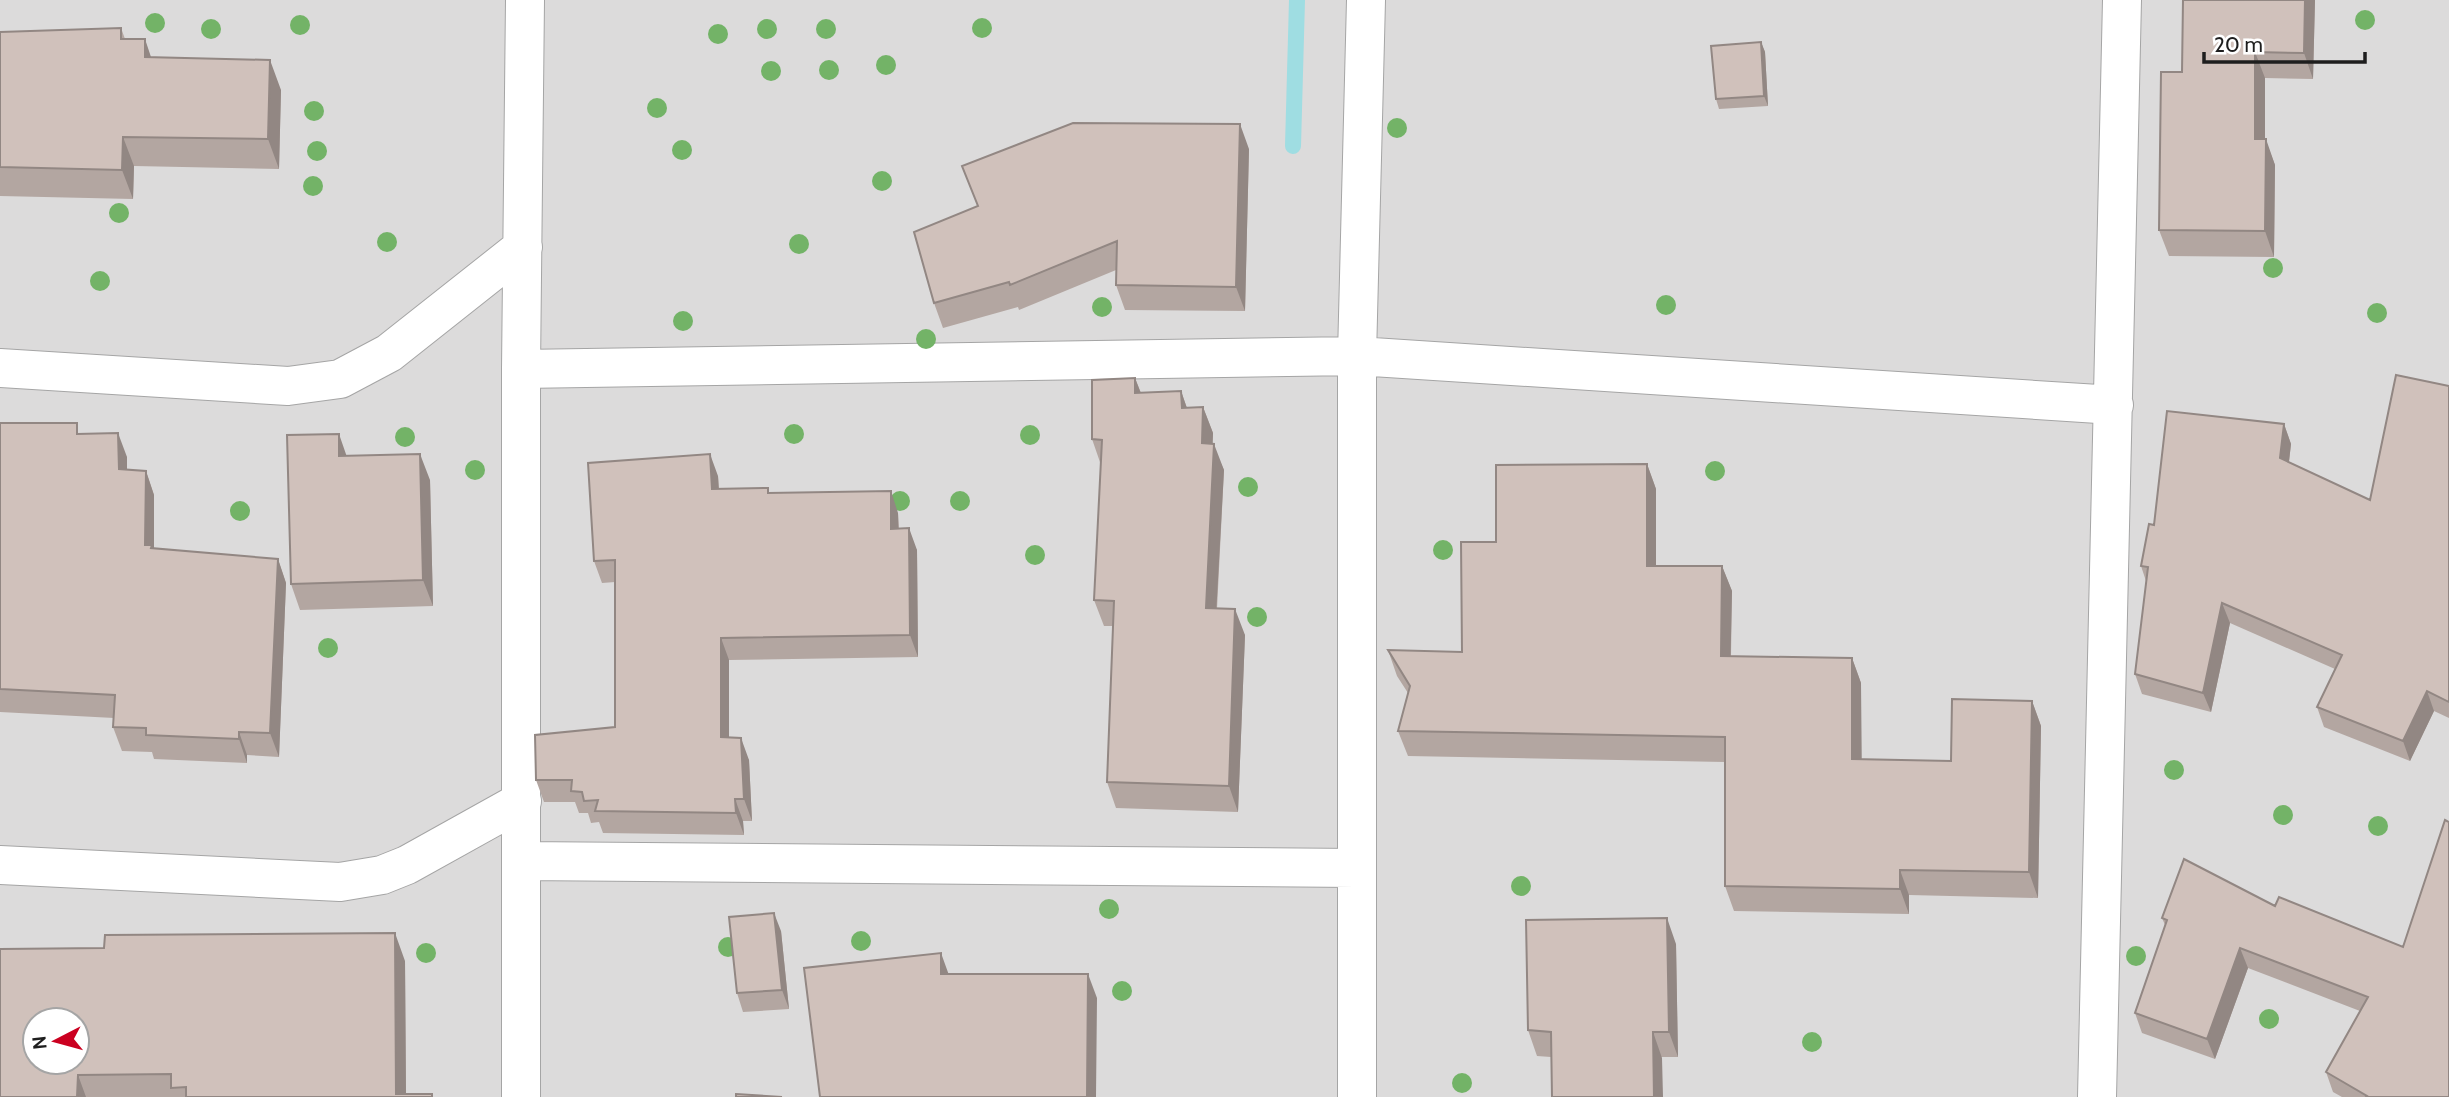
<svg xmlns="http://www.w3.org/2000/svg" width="2449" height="1097" viewBox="0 0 2449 1097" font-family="Cabin,sans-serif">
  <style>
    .residential { fill: #dcdbdb; fill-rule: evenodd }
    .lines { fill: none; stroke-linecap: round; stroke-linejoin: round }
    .stream { stroke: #9fdde2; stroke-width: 16 }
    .minor-casing { stroke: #a5a5a5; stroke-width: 40 }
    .minor { stroke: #fff; stroke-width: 38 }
    .tree { fill: #73b367 }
    .wall { fill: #b3a6a1 }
    .shaded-wall { fill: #928783 }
    .building { fill: #d0c1bb; stroke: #928783; stroke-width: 2; fill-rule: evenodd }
  </style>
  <rect width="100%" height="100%" fill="#f0e9e3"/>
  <path class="residential" d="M0,0H2449V1097H0ZM35,1020H77V1062H35Z"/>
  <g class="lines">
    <path class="stream" d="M1293,146L1297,0"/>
    <g class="minor-casing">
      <path id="minor" d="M0,368L288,386L340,379L389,353L523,247
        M521,369L1357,356L2114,405
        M522,861L1355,868
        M0,865L340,882L382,875L407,865L522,801
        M521,1097V369L525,0
        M1357,1097V356L1366,0
        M2097,1097L2122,0"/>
    </g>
    <use href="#minor" class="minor"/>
  </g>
  <g class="tree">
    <circle cx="2365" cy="20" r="10"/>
    <circle cx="155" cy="23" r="10"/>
    <circle cx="300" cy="25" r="10"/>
    <circle cx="982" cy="28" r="10"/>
    <circle cx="211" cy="29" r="10"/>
    <circle cx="767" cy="29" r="10"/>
    <circle cx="826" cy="29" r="10"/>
    <circle cx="718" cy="34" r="10"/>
    <circle cx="886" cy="65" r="10"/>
    <circle cx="829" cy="70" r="10"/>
    <circle cx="771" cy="71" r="10"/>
    <circle cx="657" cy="108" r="10"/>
    <circle cx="314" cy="111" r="10"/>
    <circle cx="1397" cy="128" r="10"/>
    <circle cx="682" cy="150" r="10"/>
    <circle cx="317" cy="151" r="10"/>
    <circle cx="882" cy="181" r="10"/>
    <circle cx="313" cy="186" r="10"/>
    <circle cx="119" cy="213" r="10"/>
    <circle cx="387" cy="242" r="10"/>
    <circle cx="799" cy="244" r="10"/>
    <circle cx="2273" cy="268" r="10"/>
    <circle cx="100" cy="281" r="10"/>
    <circle cx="1666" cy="305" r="10"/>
    <circle cx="1102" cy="307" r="10"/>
    <circle cx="2377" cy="313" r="10"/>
    <circle cx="683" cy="321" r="10"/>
    <circle cx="926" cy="339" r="10"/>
    <circle cx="794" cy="434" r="10"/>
    <circle cx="1030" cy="435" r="10"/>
    <circle cx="405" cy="437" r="10"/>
    <circle cx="475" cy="470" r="10"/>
    <circle cx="1715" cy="471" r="10"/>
    <circle cx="1248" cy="487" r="10"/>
    <circle cx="900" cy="501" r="10"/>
    <circle cx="960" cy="501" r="10"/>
    <circle cx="240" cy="511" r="10"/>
    <circle cx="1443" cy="550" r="10"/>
    <circle cx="1035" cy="555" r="10"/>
    <circle cx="1257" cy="617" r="10"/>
    <circle cx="328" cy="648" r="10"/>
    <circle cx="2174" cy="770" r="10"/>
    <circle cx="2283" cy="815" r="10"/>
    <circle cx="2378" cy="826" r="10"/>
    <circle cx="1521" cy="886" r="10"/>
    <circle cx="1109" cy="909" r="10"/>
    <circle cx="861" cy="941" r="10"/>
    <circle cx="728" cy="947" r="10"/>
    <circle cx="426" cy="953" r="10"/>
    <circle cx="2136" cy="956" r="10"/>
    <circle cx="1122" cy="991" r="10"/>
    <circle cx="2269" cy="1019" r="10"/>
    <circle cx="1812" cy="1042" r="10"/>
    <circle cx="1462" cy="1083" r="10"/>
  </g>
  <path class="wall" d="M2315,0L2313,79L2265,78V139L2275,165L2274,257L2169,256L2159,230L2182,72Z
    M121,28L125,39L151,57L281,90L279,169L134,166L133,199L0,196V32Z
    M1761,42L1765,52L1768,106L1719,109L1716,99Z
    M1249,149L1245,311L1125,310L1116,285V270L1019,310L1018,307L943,328L934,303L978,206L962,166Z
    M1135,378L1141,393L1181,391L1187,408L1203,407L1213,433L1212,444L1224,470L1217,609L1245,635L1238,812L1116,808L1107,782L1113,626H1104L1094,600L1101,465L1092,439Z
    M2449,386V718L2434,711L2410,761L2324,727L2317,707L2335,669L2230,623L2211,712L2142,694L2135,674L2146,581L2141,566L2154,525L2284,424L2291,444L2289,462L2370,500Z
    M0,423L81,434L127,457V470L146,471L154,495V548L278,559L286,583L279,757L247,755V763L154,759L152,752L122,751L113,727L114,718L0,712Z
    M347,456L430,480L433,606L300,610L291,584Z
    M1647,464L1656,489V566H1722L1732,591L1731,656L1852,658L1861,683V759L1951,761L2032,701L2041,726L2038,898L1909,895V914L1734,911L1725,886V762L1408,756L1398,731L1408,693L1397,676L1388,650L1462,652L1496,542Z
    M718,476L719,489L770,493L898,513L899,529L917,550L918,657L729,660V738L749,760L752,821H743L744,835L603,833L599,822L591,823L588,813H579L575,802H544L536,780L615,727V582L602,583L594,561Z
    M2275,906L2403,947L2449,1097H2342L2333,1092L2326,1072L2360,1011L2248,968L2215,1059L2142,1033L2135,1013L2165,925L2162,918Z
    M781,931L789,1009L743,1012L737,993Z
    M1676,944L1678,1057H1551L1537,1056L1528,1030Z
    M405,961L406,1094L433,1097H0Z"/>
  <path class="shaded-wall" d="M2305,0H2315L2313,79L2304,53Z
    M145,39L155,69L145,57Z
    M1761,42L1765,52L1768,106L1764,96Z
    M2255,52L2265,78V165L2255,139Z
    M270,60L281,90L279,169L268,139Z
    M1240,124L1249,149L1245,311L1236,287Z
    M123,137L134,166L133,199L122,170Z
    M2266,139L2275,165L2274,257L2265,231Z
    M1135,378L1145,404L1135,393Z
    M1181,391L1190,417L1182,408Z
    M1203,407L1213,433L1212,469L1202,443Z
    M2284,424L2291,444L2287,478L2280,458Z
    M118,433L127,457V493L119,469Z
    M339,434L348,460L339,456Z
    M1214,444L1224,470L1215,634L1206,608Z
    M420,454L430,480L433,606L423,580Z
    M710,454L718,476L720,511L712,489Z
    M1647,464L1656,489V591L1647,566Z
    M146,471L154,495V552L145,545Z
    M891,491L898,513L899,551L891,529Z
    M909,528L917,550L918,657L910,635Z
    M278,559L286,583L279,757L270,733Z
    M1722,566L1732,591L1730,681L1721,656Z
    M2222,603L2230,623L2211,712L2203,693Z
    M1235,609L1245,635L1238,812L1229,786Z
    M721,638L729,660V759L721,737Z
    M1852,658L1861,683L1862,784L1852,759Z
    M2427,691L2434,711L2410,761L2403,741Z
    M2032,701L2041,726L2038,898L2029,872Z
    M239,732L247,755V763L239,739Z
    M741,738L749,760L752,821L744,799Z
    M735,799L743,821L744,835L736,813Z
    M1900,870L1909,895V914L1900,889Z
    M774,913L781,931L789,1009L782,990Z
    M1667,918L1676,944L1678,1057L1669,1032Z
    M395,933L405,961L406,1097L396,1094Z
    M2240,948L2248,968L2215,1059L2207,1039Z
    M941,953L950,978L941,974Z
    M1088,974L1097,998L1096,1097H1087Z
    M1653,1032L1662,1058L1663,1097H1654Z
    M78,1075L86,1097H77Z"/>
  <path class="building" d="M2183,0H2305L2304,53L2255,52V139H2266L2265,231L2159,230L2161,72H2182Z
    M121,28V39H145V57L270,60L268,139L123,137L122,170L0,167V32Z
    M1761,42L1764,96L1716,99L1711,46Z
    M1073,123L1240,124L1236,287L1116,285L1117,241L1010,285L1009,282L934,303L914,232L978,206L962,166Z
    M2396,375L2449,386V702L2427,691L2403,741L2317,707L2342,655L2222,603L2203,693L2135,674L2148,567L2141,566L2149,524L2154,525L2167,411L2284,424L2280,458L2370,500Z
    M1135,378V393L1181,391L1182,408L1203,407L1202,443L1214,444L1206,608L1235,609L1229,786L1107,782L1114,601L1094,600L1102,440L1092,439V380Z
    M0,423H77V434L118,433L119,469L146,471L145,545H152L151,548L278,559L270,733L239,732V739L146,735V728L113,727L115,695L0,689Z
    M339,434V456L420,454L423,580L291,584L287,435Z
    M710,454L712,489L768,488V493L891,491V529L909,528L910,635L721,638V737L741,738L744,799H735L736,813L595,811L598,800L584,801L582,792L571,791L572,780H536L535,735L615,727V560L594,561L588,463Z
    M1647,464V566H1722L1721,656L1852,658V759L1951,761L1952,699L2032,701L2029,872L1900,870V889L1725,886V737L1398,731L1410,686L1388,650L1462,652L1461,542H1496V465Z
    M2445,820L2449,822V1097H2366L2367,1096L2326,1072L2368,997L2240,948L2207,1039L2135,1013L2167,920L2162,918L2184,859L2275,906L2279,897L2403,947Z
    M774,913L782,990L737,993L729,917Z
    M1667,918L1669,1032H1653L1654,1097H1552L1551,1032L1528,1030L1526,920Z
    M395,933L396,1094H432V1097H186V1087L171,1088V1074L78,1075L77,1097H0V949L104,948L105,935ZM35,1020H77V1062H35Z
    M941,953V974H1088L1087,1097H820L804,968Z
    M736,1094L782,1097H736Z"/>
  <g transform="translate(56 1041) rotate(264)"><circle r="33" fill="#ffffff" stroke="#a5a5a5" stroke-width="2"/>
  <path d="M0-5L12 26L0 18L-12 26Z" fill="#cb0020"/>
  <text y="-10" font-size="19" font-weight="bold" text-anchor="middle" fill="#1e1e1e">N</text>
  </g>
  <path d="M2204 52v10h161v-10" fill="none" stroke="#1e1e1e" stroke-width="3.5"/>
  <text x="2214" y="52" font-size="21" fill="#1e1e1e" stroke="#ffffff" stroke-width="5" paint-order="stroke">20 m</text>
</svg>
